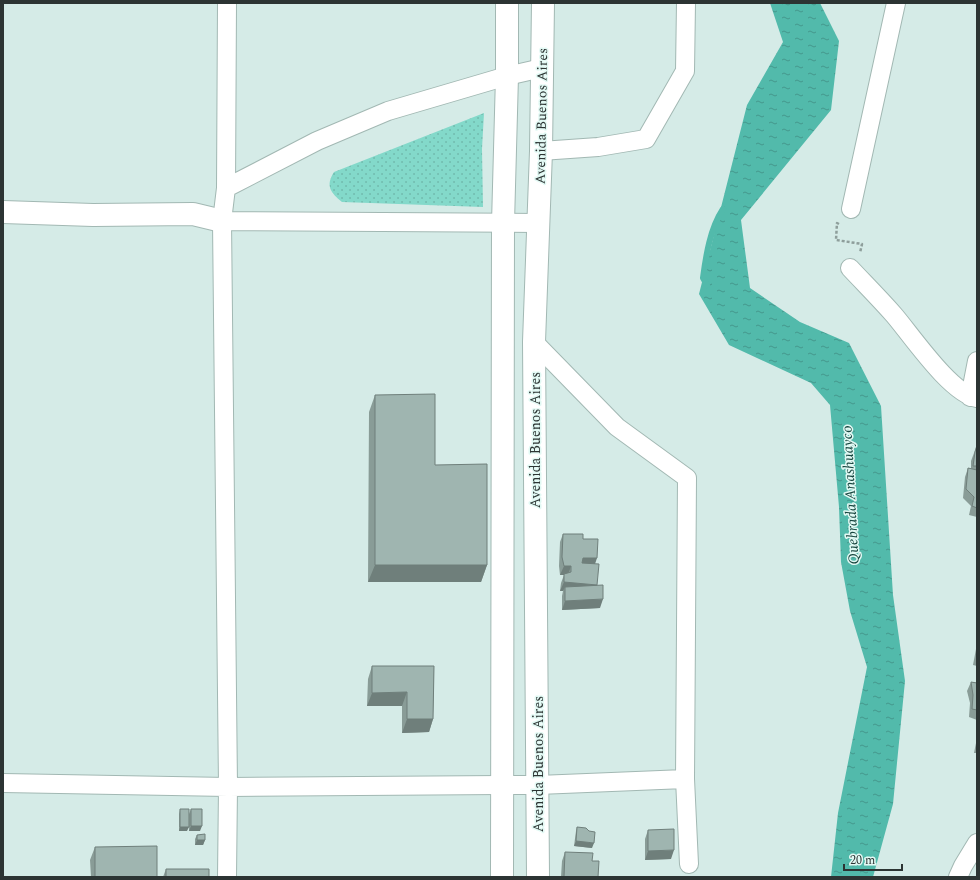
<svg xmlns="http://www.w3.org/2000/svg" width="980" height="880" viewBox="0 0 980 880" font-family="Spectral,serif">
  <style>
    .park { fill: url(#park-dots) }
    .water { fill: url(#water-ripples) }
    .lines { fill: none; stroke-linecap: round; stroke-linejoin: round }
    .stream { stroke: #52baab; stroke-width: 6 }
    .minor-casing { stroke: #a2b8b3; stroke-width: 20 }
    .tertiary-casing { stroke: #a2b8b3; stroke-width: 24 }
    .path { stroke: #8e9e9b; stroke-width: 2.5; stroke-dasharray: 3 2; stroke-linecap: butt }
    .minor { stroke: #fff; stroke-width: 18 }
    .tertiary { stroke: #fff; stroke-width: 22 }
    .wall { fill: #899c97 }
    .shaded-wall { fill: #6f7f7b }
    .building { fill: #9fb5b0; stroke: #6f7f7b }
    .labels { text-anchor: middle; stroke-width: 3; stroke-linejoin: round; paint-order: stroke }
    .street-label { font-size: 14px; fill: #2c3433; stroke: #e2f9f4 }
    .water-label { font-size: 15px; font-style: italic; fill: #17463f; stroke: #e2f9f4 }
  </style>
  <defs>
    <pattern id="park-dots" width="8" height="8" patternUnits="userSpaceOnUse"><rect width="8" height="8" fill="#83d9ca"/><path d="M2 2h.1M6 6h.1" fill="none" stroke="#71bbae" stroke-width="1.8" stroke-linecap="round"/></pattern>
    <pattern id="water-ripples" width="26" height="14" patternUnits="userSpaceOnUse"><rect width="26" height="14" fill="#52baab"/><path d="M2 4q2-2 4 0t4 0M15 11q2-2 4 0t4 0" fill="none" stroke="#44988c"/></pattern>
  </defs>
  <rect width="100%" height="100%" fill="#d5ebe7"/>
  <path class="park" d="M484,113L482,149L483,207L342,202C331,193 325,186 334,172Z"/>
  <path class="water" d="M770,3H820L839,41L831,110L741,220L750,288L800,322L849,343L881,406L893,595L905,681L893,804L873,877H831L838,813L867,667L850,611L841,562L839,507L830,405L811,383L729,345L699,294L747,105L783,42Z"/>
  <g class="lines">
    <path class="stream" d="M707,285L703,278C706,255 710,229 723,209"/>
    <g class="minor-casing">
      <path id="minor" d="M227,3L226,188L222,221L228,787L227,877
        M541,151L598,147L646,139L685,71L686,3
        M226,188L317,141L388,111L507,76L542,68
        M851,209L896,3
        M222,221L538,223
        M850,268C865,284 880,299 894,315C912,336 951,394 977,398
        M534,342L617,427L687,478L685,779L689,864
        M970,397L977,361
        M3,783L228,787L502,785H538L685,779
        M958,877L963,866L977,843"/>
    </g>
    <g class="tertiary-casing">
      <path id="tertiary" d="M3,212L93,215L193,214L222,221
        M502,877L503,223L507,76V3
        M538,877L534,342L541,151L543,3"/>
    </g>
    <path class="path" d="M839,224L837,223L836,240L862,244L860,253"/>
    <use href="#minor" class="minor"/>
    <use href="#tertiary" class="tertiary"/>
  </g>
  <path class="wall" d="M375,395L435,465L487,565L481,582H368L369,412Z
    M977,445V517L969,515L971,506L963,498L965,477L968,468L971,469V461Z
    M563,534L583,539L595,564L596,586L600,608L562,610V596L563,591H560L561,583L564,575H560L559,566L560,542Z
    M977,645V666L973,665L976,649Z
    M372,666H434L433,719L429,732L402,733V706H367L368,679Z
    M971,682L977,683V720L969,717L970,703L967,691Z
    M977,738V753H974Z
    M180,809L187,831H179V814Z
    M191,809L200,831H189V814Z
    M577,827L592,848L574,846L576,831Z
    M648,830L671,859L645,860V839Z
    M197,835L205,840L203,845H195V839Z
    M95,847L157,877H91L90,860Z
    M565,852L592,861L598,877H561L562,861Z
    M166,869L209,877H163Z"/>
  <path class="shaded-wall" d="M583,558H597L594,567L580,566Z
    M375,565H487L481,582H368Z
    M564,566H571L568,575H560Z
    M564,582L597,585L593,594L565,587L563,591H560Z
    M603,599L600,608L562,610L565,601Z
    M407,692L402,706H367L372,693Z
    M407,719H433L429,732L402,733Z
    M191,826H202L200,831H189Z
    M180,827H189L187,831H179Z
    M197,840H205L203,845H195Z
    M576,841L594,843L592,848L574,846Z
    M674,850L671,859L645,860L648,851Z"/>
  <path class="building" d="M435,394V465L487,464V565H375V395Z
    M977,445V466H973L975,452Z
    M968,468L977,470V508L972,506L974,497L966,489Z
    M563,534H583V539H598L597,558H583L582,563L599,564L597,585L564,582V574L571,572V566H564L562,557Z
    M603,585V599L565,601V587Z
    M372,666H434L433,719H407V692L372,693Z
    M971,682L977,683V710L972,709L973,695Z
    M180,809H189V827H180Z
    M191,809H202V826H191Z
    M577,827L586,828L589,831L595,832L594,843L576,841Z
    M674,829V850L648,851V830Z
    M205,834V840H197V835Z
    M157,846V877H95V847Z
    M565,852L593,853L592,861H599L598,877H564Z
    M166,869H209V877H166Z"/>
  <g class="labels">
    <g class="street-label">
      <text transform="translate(541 116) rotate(-89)" y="5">Avenida Buenos Aires</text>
      <text transform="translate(535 440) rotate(-90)" y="5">Avenida Buenos Aires</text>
      <text transform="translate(538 764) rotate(-90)" y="5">Avenida Buenos Aires</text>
    </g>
    <g class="water-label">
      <text transform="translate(850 495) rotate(-93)" y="5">Quebrada Anashuayco</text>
    </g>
  </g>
  <rect width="980" height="880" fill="none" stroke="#2c3433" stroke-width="8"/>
  <path d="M844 864v6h58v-6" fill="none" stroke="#2c3433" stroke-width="2"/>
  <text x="850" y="864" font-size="12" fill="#2c3433" stroke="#e2f9f4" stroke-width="3" paint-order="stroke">20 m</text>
</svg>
